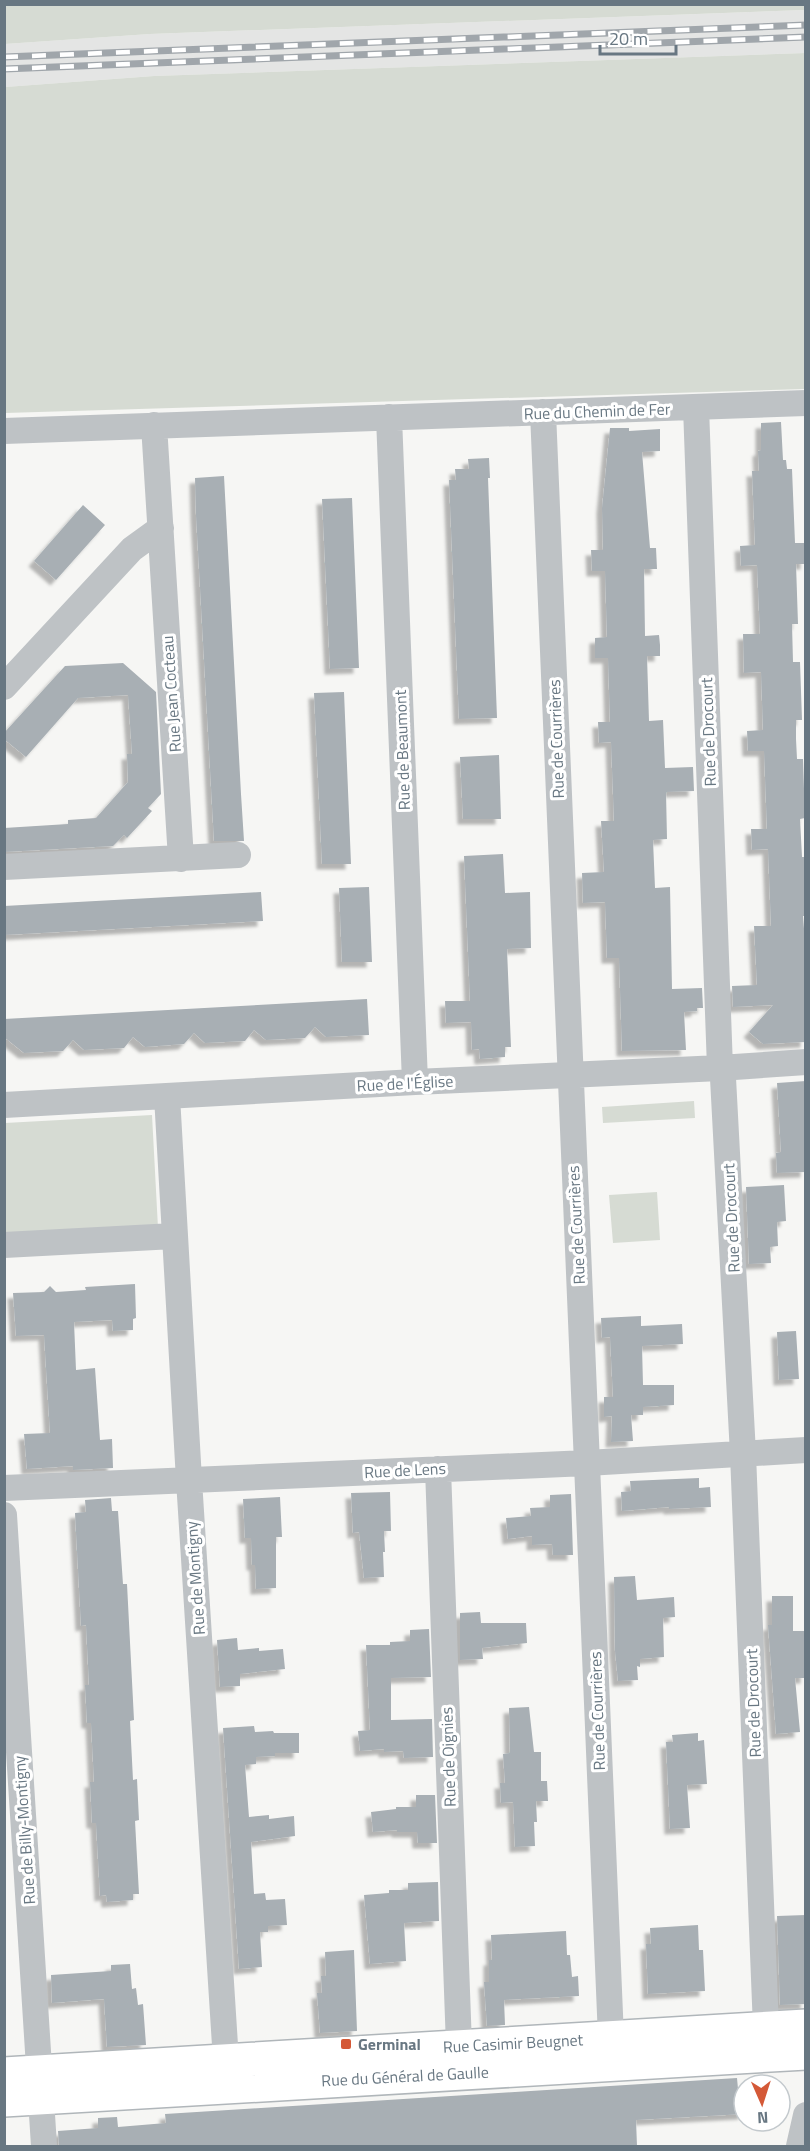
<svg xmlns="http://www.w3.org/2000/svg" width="810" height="2151" viewBox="0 0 810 2151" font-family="'Titillium Web',sans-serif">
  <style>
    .built { fill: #e4e5e4 }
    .green { fill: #d6dbd3 }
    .building { fill: #a8afb4; filter: url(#shadow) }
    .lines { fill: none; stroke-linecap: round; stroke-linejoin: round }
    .secondary-casing { stroke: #b0b6ba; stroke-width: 36 }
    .street { stroke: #bec2c5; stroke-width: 26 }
    .secondary { stroke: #fff; stroke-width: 33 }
    .rail-casing { stroke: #a0a6ab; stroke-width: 7 }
    .rail { stroke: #fff; stroke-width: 4.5; stroke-dasharray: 14; stroke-linecap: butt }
    .poi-dot { fill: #d45937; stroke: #fff; stroke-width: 2 }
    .labels { text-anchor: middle; stroke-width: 6; stroke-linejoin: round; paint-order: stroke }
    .street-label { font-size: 16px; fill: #687782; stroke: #fff }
    .poi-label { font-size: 16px; font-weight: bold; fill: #687782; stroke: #fff; text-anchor: start }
  </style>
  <defs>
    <filter id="shadow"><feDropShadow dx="-5.5" dy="5.5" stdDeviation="1.5" flood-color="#0004"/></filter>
  </defs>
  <rect width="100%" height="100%" fill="#f6f6f4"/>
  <path class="built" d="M805,10V53L154,76L5,87V44L150,34Z"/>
  <path class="green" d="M805,4V10L150,34L5,44V5Z
    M805,53V389L5,413V87L154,76Z
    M694,1101L695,1118L603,1123L602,1107Z
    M152,1115L158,1228L5,1236V1123Z
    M657,1192L660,1240L613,1243L609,1195Z"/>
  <path class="building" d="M781,422L783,460H786L787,469H792L795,543H806V564H796L798,624H792L793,662H800L802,720H796V739L797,759H803L805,818L800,819L802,857H806V916H803L806,954V1042L763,1044L749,1032L773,1005L733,1007L732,986L757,985L754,926H771L768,849L752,850L751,829H767L764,751H748L747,731L763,730L761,672L744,673L743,634H760L757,565L741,566L740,546L755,545L752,471H759L758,451L761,450V423Z
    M610,428H629V431L660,429V451L642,452L650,548H656L657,569H644L645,636L659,635L660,645V656H647L649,721L663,720L665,768L693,767L694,791L666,792L667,839L653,840L655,888L670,887L672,989L702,988L703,1008H697V1011L684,1012L686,1050L622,1051L619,958H607L605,902L583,903L582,873L604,872L601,821H614L611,742L599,743L598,722H610L608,658H595V638L607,637L605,571H592L591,550H603L602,508Z
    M489,458L490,478H488L497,718L459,719L449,480H456L455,469H469L468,459Z
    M224,476L241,794L244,841H214L196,515L195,478Z
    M352,498L359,668L330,669L322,499Z
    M83,505L105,525L56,580L34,561Z
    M123,663L156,692L161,794L148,808L152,811L127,838L124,835L113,846L4,852V828L68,824V820L96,818L128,782L127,754H132L128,695L78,698L26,757L4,739V733L65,666Z
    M344,692L351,864H322L314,693Z
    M499,755L501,819H463L460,757Z
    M503,854L505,893L530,892L531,948L507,949L511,1047H505V1057L480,1059L479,1049L472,1050L471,1022L446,1023L445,1001H470L464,856Z
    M369,887L372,962H342L339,888Z
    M261,892L263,921L4,935V906Z
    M367,999L369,1035L326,1037L315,1027L305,1038L266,1040L254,1030L245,1041L205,1043L194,1033L184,1044L145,1047L133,1037L124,1048L84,1050L73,1040L63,1051L24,1053L4,1037V1019Z
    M806,1081V1172L777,1173L776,1153L781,1152L777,1083Z
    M784,1185L786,1221L777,1222L778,1246L770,1247L771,1263L749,1264L746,1187Z
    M135,1284L136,1318L133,1319V1330L113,1331L112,1320L74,1322L76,1370L95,1368L100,1440L112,1439L113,1468L73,1470V1466L27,1469L24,1434L50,1433L44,1335L16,1336L13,1293L44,1292L50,1286L56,1292L86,1290L85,1287Z
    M641,1316V1326L682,1324L683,1344L642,1346L643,1385H674V1405L643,1407V1415H631L633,1441L611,1442L612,1416L604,1417V1397H613L610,1337L602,1338L601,1318Z
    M796,1331L799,1379L779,1380L777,1332Z
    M699,1478V1488L710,1487L711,1507L669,1509V1507L622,1511L621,1492L631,1491L630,1481Z
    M390,1492L391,1531H384L385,1552H383L384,1577L364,1578L359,1532L353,1533L351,1493Z
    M571,1494L573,1555H553L552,1544L532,1545V1536L508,1539L506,1518L531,1516L530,1508L550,1507V1495Z
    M280,1497L282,1537H276V1588L256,1589L255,1565H252L251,1538H245L243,1499Z
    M111,1498L112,1511H118L123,1584H127L134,1720L130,1721L133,1780L137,1779L139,1820L135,1821L139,1894H133V1900L107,1902L106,1895L100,1896L96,1823H92L90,1782H94L91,1723H87L85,1685H89L86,1625L81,1626L75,1513L86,1512L85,1500Z
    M635,1576L637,1600L674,1597L675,1617L663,1618L664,1657L640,1659V1667L637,1666L638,1680L618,1681L615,1651L614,1577Z
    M772,1596H793V1631H806V1678H795L800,1732L776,1734L768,1625H772Z
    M480,1612L481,1623H526L527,1643L482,1648L483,1659L460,1660V1613Z
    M429,1629L431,1677L391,1678V1720L432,1719L433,1757L404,1758L403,1751L384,1752V1749L360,1751L358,1731L370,1730L366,1645H390V1642L410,1641V1630Z
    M237,1638L238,1650L259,1648V1651L283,1649L285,1669L240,1674V1686L220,1687L217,1640Z
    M529,1707L534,1752H541V1781H547L548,1801H536L537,1822H534L535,1846L515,1847L513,1802L501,1803L500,1783H505L503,1754L510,1753L509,1708Z
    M254,1726L255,1732L273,1731L274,1733H299V1753H275V1756L256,1757V1764L245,1765L249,1817L269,1815V1819L294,1816L295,1836L251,1842L254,1894L265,1893L266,1900L285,1899L287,1925L268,1926V1932H260L262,1967L239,1969L223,1728Z
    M698,1733V1741L704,1740L707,1784L687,1785L690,1828L670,1829L666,1742H673L672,1735Z
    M416,1795H435L437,1843H418L417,1832H397V1830L373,1832L371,1812L396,1809V1807H416Z
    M438,1882L439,1921L404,1923L406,1961L370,1964L364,1895L389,1893V1890H408V1883Z
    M806,1915V2004L780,2005L777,1916Z
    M698,1925L699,1950H703L705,1991L648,1994L646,1944H651L650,1928Z
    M566,1931L567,1955H570L572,1977L578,1976L579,1996L504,2000L505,2025L487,2026L484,1982H489V1960H492L491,1935Z
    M354,1950L357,2031L320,2033L317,1993H322L321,1976H326L325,1952Z
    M130,1964L132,1989L136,1988L138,2005L143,2004L146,2045L107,2047L104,1999L52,2003L51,1975L111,1971V1965Z
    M737,2078L738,2089H744V2114L636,2120L637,2146H59L58,2131L98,2128V2118L117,2117L118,2127L166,2123L165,2114Z"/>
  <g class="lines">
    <g class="secondary-casing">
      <path id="secondary" d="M4,2074L806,2026
        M4,2100L806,2053"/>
    </g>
    <path class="street" d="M696,407L720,1068L723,1078L743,1454L766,2028
      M543,412L611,2038
      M389,417L415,1082
      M154,425L181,859
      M4,431L806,403
      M4,687L132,549L161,528
      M4,867L238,855
      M167,1096L189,1480L226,2061
      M4,1105L415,1082L720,1068L806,1062
      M4,1245L174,1236
      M438,1469L459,2046
      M4,1488L587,1463L806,1450
      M4,1515L44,2146
      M799,2146L806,2115"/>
    <use href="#secondary" class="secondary"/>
    <g class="rail-casing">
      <path id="rail" d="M4,57L806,25
        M4,69L806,37"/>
    </g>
    <use href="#rail" class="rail"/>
  </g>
  <rect class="poi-dot" x="340" y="2038" width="12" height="12" rx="3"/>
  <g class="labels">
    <g class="street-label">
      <text transform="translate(597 411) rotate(-2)" y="6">Rue du Chemin de Fer</text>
      <text transform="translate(171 694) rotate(-94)" y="6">Rue Jean Cocteau</text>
      <text transform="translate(708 732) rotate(-92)" y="6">Rue de Drocourt</text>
      <text transform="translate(556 739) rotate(-92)" y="6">Rue de Courrières</text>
      <text transform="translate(402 750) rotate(-92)" y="6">Rue de Beaumont</text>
      <text transform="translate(405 1083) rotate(-3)" y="6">Rue de l'Église</text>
      <text transform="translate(731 1218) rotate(-93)" y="6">Rue de Drocourt</text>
      <text transform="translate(576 1225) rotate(-93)" y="6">Rue de Courrières</text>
      <text transform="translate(405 1470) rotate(-3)" y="6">Rue de Lens</text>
      <text transform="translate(195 1578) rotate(-94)" y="6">Rue de Montigny</text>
      <text transform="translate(753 1703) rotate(-92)" y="6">Rue de Drocourt</text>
      <text transform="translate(597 1711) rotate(-92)" y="6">Rue de Courrières</text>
      <text transform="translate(448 1757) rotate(-92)" y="6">Rue de Oignies</text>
      <text transform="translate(24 1830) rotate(-94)" y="6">Rue de Billy-Montigny</text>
      <text transform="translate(513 2043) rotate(-3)" y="6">Rue Casimir Beugnet</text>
      <text transform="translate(405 2076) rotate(-3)" y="6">Rue du Général de Gaulle</text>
    </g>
    <g class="poi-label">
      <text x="358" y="2050">Germinal</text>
    </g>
  </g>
  <rect width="810" height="2151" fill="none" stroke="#687782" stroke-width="12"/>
  <g transform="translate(762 2103) rotate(177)"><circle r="28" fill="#ffffff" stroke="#c3c9cd" stroke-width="1.5"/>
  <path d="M0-4.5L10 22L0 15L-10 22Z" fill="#d45937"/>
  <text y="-9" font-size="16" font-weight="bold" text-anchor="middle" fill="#687782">N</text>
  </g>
  <path d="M600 45v9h76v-9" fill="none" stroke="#687782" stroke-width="3"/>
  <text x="609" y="45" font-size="18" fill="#687782" stroke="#ffffff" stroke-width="4.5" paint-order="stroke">20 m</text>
</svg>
